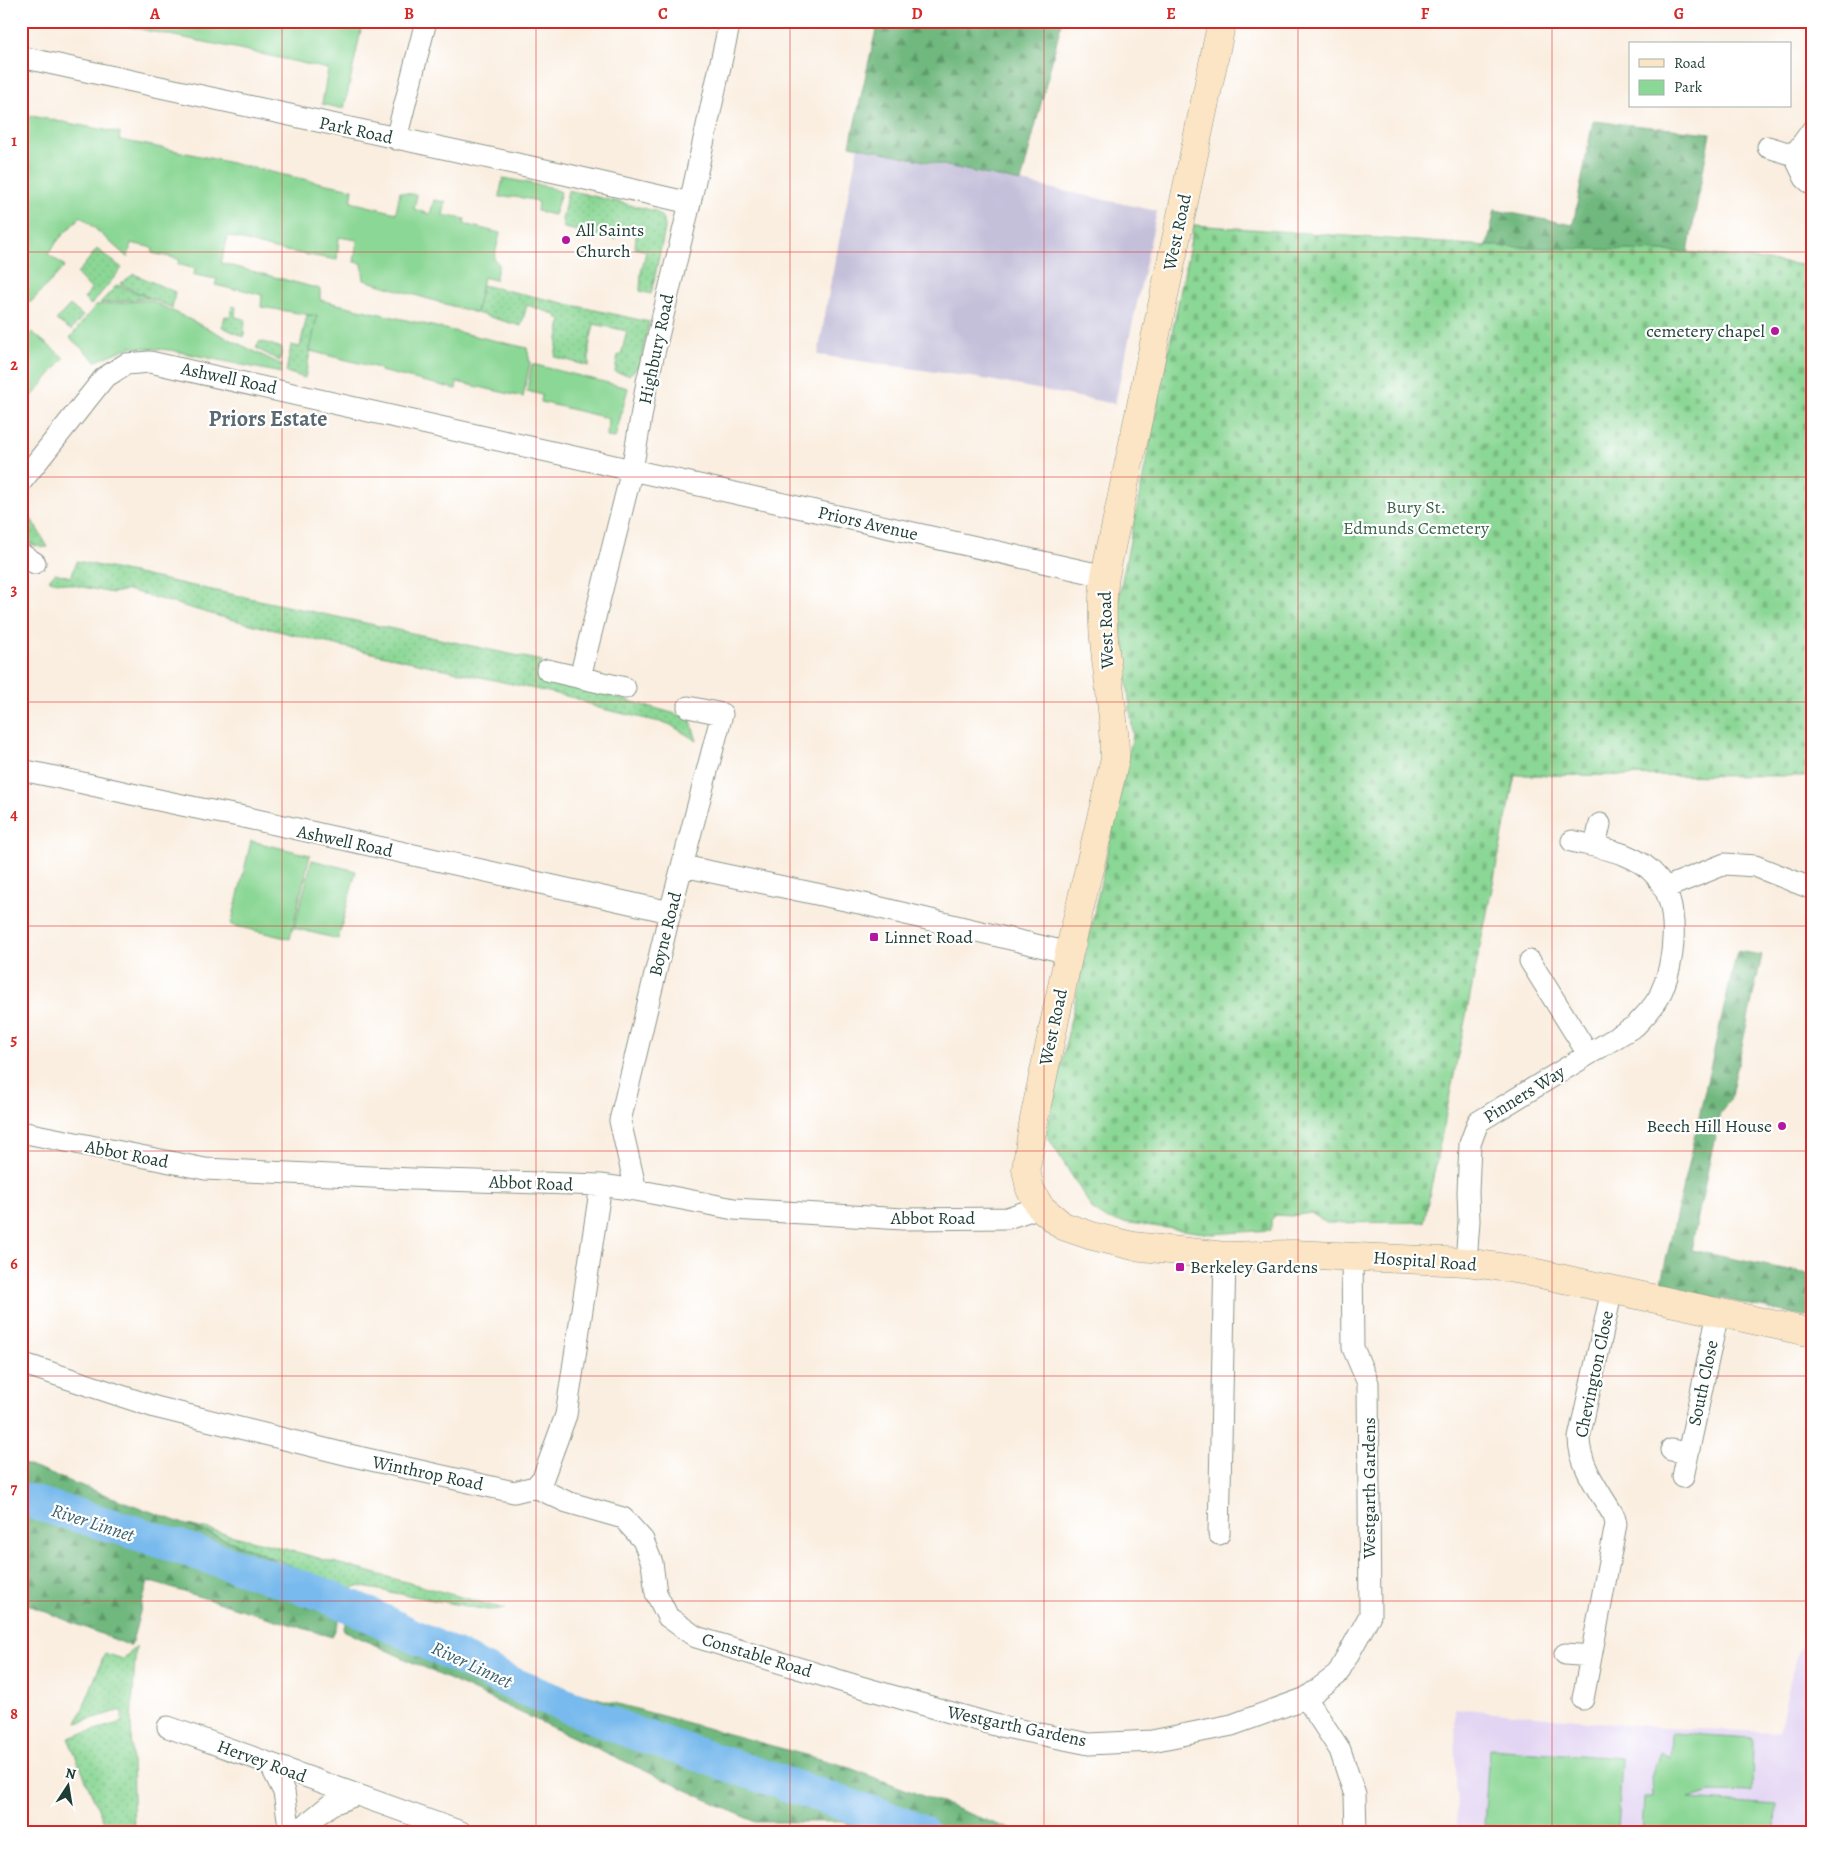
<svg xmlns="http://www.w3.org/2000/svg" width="1834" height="1853" viewBox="0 0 1834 1853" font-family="Alegreya,serif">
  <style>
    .built { fill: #e2d4f3 }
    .industrial { fill: #c5c0da }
    .grass { fill: url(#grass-dots); stroke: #558a64 }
    .forest { fill: url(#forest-firs); stroke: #487a59 }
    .cemetery { fill: url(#cemetery-stones); stroke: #558a64 }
    .green { fill: #8bd795; stroke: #558a64 }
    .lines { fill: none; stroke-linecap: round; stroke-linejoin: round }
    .river { stroke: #78baed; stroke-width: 34 }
    .street-casing { stroke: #8c968a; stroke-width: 23 }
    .secondary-casing { stroke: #8c968a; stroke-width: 29 }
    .street { stroke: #fff; stroke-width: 21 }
    .secondary { stroke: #fce5c4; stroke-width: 28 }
    .grid { fill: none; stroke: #d62828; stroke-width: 1; stroke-opacity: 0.55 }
    .poi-dot { fill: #b5179e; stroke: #fff; stroke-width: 2 }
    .labels { text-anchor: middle; stroke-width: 4.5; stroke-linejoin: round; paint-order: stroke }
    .street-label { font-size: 18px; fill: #1f3d34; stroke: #fff }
    .poi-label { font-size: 18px; fill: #1f3d34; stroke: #fff; text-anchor: start }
    .park-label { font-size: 18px; fill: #3a644c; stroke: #fff }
    .water-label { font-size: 19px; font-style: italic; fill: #3a626c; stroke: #fff }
    .district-label { font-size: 22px; font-weight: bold; fill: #5a6972; stroke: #fff }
    .neatline { fill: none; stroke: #d62828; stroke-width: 2 }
    .grid-label { font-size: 16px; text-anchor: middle; font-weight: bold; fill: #d62828 }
  </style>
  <defs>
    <pattern id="grass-dots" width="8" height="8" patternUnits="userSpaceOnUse" patternTransform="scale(1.25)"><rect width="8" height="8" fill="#8bd795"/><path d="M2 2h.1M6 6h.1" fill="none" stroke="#78b981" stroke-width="1.8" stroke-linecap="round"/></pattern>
    <pattern id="forest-firs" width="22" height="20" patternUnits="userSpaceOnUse" patternTransform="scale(1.25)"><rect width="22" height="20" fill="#70b87e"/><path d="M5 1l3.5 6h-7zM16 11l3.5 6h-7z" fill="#5b9768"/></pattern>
    <pattern id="cemetery-stones" width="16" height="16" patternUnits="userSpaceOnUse" patternTransform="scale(1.25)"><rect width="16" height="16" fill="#8bd795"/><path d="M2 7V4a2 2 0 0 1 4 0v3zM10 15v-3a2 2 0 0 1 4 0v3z" fill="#78b981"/></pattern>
  </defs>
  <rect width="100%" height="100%" fill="#fff"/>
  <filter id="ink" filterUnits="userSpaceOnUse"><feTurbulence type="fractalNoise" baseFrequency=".02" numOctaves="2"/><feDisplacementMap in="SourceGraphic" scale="10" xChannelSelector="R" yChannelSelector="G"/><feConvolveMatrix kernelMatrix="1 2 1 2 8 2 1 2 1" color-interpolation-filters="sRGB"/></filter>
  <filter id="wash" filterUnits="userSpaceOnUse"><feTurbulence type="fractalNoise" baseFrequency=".0096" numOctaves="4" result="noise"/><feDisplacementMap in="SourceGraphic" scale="20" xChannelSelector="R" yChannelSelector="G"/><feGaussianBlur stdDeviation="1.12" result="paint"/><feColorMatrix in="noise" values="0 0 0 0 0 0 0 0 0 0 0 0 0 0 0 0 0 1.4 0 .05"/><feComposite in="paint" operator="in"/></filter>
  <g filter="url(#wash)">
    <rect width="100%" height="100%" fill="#faeee0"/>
    <path class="built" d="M1813,1641V1832H1457L1455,1708L1646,1727L1779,1732L1792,1672L1800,1647Z"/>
    <path class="industrial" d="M858,147L1157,211L1115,404L984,379L818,355L830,286Z"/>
    <path class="grass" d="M568,190L655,211C662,216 665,220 665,229L651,294L640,291L641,273L646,251L635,248L636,234L617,230L615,239L564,228L562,220Z
      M97,249L122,268L91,305L84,299L91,289L77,274Z
      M134,274L175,292L172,308L120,284Z
      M117,285L149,298L100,303Z
      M482,285L649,322L640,365L629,375L615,372L618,355H621L627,331L594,324L589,347V366L555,357L561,321L554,314L527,305L521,326L476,313Z
      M70,305L83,316L71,330L56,320Z
      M232,306L236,307L235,317L245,319L244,337L222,327L225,316L230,317Z
      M307,315L317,316L305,378L286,372L291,345L300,347Z
      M260,341L282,348L280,361L256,348Z
      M21,502L48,547C39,548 25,544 21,534C19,527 21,510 21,502Z
      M77,561L542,661L540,676L690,718L697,741L669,724L598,708L575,698L327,643L218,616L128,590L112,593L49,580L55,573L71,577Z
      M188,1525L267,1544L505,1609L488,1610L357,1586L348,1591L261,1553Z
      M136,1646L131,1722L134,1832H108L68,1738L122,1722V1710L77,1723L105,1653L123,1659Z"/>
    <path class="forest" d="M878,21H1062L1021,182L850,145Z
      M1593,121L1710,133L1688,252L1487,246L1495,210L1573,225Z
      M1737,951L1762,955L1730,1100L1720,1112L1691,1250L1813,1275V1318L1660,1286Z
      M21,1463L261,1553L344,1599L340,1618L332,1637L148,1581L131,1646L21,1602Z
      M352,1605L501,1672L842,1765L1017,1832H924L784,1776L759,1782L880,1820L909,1832H847V1822H755L343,1630Z"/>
    <path class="cemetery" d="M1194,225L1487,246L1688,252L1813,266V776L1515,775L1424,1222L1327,1223L1311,1213L1291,1216L1276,1215L1271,1220V1230L1212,1234L1108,1220L1093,1210L1046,1134L1133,735L1118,600Z"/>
    <path class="green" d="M113,21H363L344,109L322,104L328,69L235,48L124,26Z
      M21,114L120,133L119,140C198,153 275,175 353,189L351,202L396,213L400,192L417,195L414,209L430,214L434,200L446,202L443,215L465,219L464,224L500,233L494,259L499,264L495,280L483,277L476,313L364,280L362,263L354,262L357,240L339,237L337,260L274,249L228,236L221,263L320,289V300L527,348L530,363L523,397L457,382L456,389L380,371L379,368L310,351L317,316L261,307L262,295L236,288V290L215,285L217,279L194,275L195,269L178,264L179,259L152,253L153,248L131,243L128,258L81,216L59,239L48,254L65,266L30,303L21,295Z
      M503,178L549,187L561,192L554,215L537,211L538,201L518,197H499Z
      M150,300L282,365L281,373L170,350L130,347L96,361L70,338L96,305Z
      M32,332L64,358L21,410V343Z
      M532,364L628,388L615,438L607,437L608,418L541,402L542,395L527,391Z
      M251,841L310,855L290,939L231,925Z
      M312,860L356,871L338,939L294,928Z
      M1671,1733L1753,1738L1752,1793L1711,1792L1689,1799L1776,1805L1775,1832H1642L1644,1797H1652L1651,1777L1660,1752L1670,1757Z
      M1489,1749L1622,1758L1618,1832L1484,1826Z"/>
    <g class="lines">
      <path class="river" d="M21,1499L130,1531L322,1594L364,1612L513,1684L637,1734L890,1819L922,1832"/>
    </g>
  </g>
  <g filter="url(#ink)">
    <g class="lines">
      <g class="street-casing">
        <path id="street" d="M21,57L564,174L690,203
          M396,139L426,21
          M1768,147L1794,155L1805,178L1813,185
          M1794,155L1813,129
          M21,482L104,378L126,364L150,362L1105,576
          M21,554L35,563
          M547,670L625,688
          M580,677L632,470L647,382L690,203L730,21
          M21,770C94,784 166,804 239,816L670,912
          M1595,846L1600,824
          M683,866L864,904L1069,953
          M1665,888L1725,864L1755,866L1813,889
          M1530,961L1588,1054
          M21,1132L205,1169L412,1179L601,1185L636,1190L734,1209L903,1219L1007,1218L1040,1207
          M636,1190L620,1121L670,912L722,714L688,707
          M1466,1262L1469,1221L1468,1192L1470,1144L1478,1122L1635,1026C1644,1017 1653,1008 1659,997C1675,964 1682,905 1656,876C1636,852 1600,848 1572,841
          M21,1363L155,1407L349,1455L514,1492L535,1487L543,1478L566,1415L601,1185
          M1671,1450L1688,1453
          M1683,1477L1718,1313
          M535,1487L567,1502L623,1518L643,1540L652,1563L656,1593L668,1617L696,1637L854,1685L995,1725L1089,1744L1152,1741L1232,1725L1306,1698L1340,1750L1355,1795L1356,1832
          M1219,1534L1225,1256
          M1565,1654L1591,1656
          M1306,1698L1337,1675L1370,1615L1368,1383L1353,1348L1352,1257
          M1583,1699L1616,1524L1614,1516C1600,1492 1579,1466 1579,1438L1612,1290
          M168,1727L461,1832
          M270,1764L284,1792L290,1832
          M297,1832L330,1805L356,1795"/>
      </g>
      <g class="secondary-casing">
        <path id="secondary" d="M1222,21L1105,576C1096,637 1116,699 1115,759L1069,953L1034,1119L1026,1169L1030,1189L1040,1207L1063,1226L1092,1236L1133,1246L1225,1256L1293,1254L1466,1262L1527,1271L1813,1333"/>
      </g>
      <use href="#street" class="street"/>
      <use href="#secondary" class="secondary"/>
    </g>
  </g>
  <path class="grid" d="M282,21V1832M536,21V1832M790,21V1832M1044,21V1832M1298,21V1832M1552,21V1832M21,252H1813M21,477H1813M21,702H1813M21,926H1813M21,1151H1813M21,1376H1813M21,1601H1813"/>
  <g class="poi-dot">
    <circle cx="566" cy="240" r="5"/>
    <circle cx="1775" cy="331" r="5"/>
    <rect x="869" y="932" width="10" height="10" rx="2.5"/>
    <circle cx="1782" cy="1126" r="5"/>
    <rect x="1175" y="1262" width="10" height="10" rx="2.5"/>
  </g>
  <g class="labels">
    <g class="street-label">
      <text transform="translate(356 130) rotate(12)" y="6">Park Road</text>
      <text transform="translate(1177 232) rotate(-78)" y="6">West Road</text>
      <text transform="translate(656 349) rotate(-78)" y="6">Highbury Road</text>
      <text transform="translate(229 378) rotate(12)" y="6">Ashwell Road</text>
      <text transform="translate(868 523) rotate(13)" y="6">Priors Avenue</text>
      <text transform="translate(1106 630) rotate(-92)" y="6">West Road</text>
      <text transform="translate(345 841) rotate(12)" y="6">Ashwell Road</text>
      <text transform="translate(665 934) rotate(-76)" y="6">Boyne Road</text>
      <text transform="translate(1053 1027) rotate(-78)" y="6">West Road</text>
      <text transform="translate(1524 1094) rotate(-32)" y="6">Pinners Way</text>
      <text transform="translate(127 1154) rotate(11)" y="6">Abbot Road</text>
      <text transform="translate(531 1183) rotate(2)" y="6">Abbot Road</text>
      <text x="933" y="1224">Abbot Road</text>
      <text transform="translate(1425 1261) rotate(4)" y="6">Hospital Road</text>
      <text transform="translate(1594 1374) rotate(-78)" y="6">Chevington Close</text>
      <text transform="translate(1703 1383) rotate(-78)" y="6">South Close</text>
      <text transform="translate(428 1473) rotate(12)" y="6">Winthrop Road</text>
      <text transform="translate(1369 1488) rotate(-90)" y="6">Westgarth Gardens</text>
      <text transform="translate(757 1655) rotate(17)" y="6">Constable Road</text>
      <text transform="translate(1017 1726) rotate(12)" y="6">Westgarth Gardens</text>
      <text transform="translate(262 1761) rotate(20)" y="6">Hervey Road</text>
    </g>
    <g class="poi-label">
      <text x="576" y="236">All Saints<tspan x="576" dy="21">Church</tspan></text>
      <text x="1765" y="337" text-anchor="end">cemetery chapel</text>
      <text x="884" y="943">Linnet Road</text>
      <text x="1772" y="1132" text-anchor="end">Beech Hill House</text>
      <text x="1190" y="1273">Berkeley Gardens</text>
    </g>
    <g class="park-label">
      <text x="1416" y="513">Bury St.<tspan x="1416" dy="21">Edmunds Cemetery</tspan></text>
    </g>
    <g class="water-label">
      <text transform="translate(93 1522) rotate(18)" y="7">River Linnet</text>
      <text transform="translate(472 1664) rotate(25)" y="7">River Linnet</text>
    </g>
    <g class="district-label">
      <text x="268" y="426">Priors Estate</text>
    </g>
  </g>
  <rect width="1834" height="1853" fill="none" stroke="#fff" stroke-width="55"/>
  <rect x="1629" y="42" width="162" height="65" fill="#ffffff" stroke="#a5b1ae"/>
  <rect x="1639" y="59" width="25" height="8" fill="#fce5c4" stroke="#a5b1ae"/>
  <text x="1674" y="68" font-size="15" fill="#1f3d34">Road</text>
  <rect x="1639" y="80" width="25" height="15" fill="#8bd795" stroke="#a5b1ae"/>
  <text x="1674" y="92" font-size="15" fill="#1f3d34">Park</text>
  <g transform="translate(68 1786) rotate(12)" stroke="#ffffff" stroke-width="4" paint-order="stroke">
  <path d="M0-4L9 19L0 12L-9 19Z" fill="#1f3d34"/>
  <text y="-8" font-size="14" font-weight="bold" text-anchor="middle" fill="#1f3d34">N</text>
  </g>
  <rect x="28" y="28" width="1778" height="1798" class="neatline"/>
  <g class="grid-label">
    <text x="155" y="19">A</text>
    <text x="409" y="19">B</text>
    <text x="663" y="19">C</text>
    <text x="917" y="19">D</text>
    <text x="1171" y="19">E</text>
    <text x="1425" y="19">F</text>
    <text x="1679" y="19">G</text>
    <text x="14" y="146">1</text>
    <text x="14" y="370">2</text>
    <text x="14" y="595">3</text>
    <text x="14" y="820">4</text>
    <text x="14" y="1045">5</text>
    <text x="14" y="1269">6</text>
    <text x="14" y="1494">7</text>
    <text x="14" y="1719">8</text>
  </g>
</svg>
